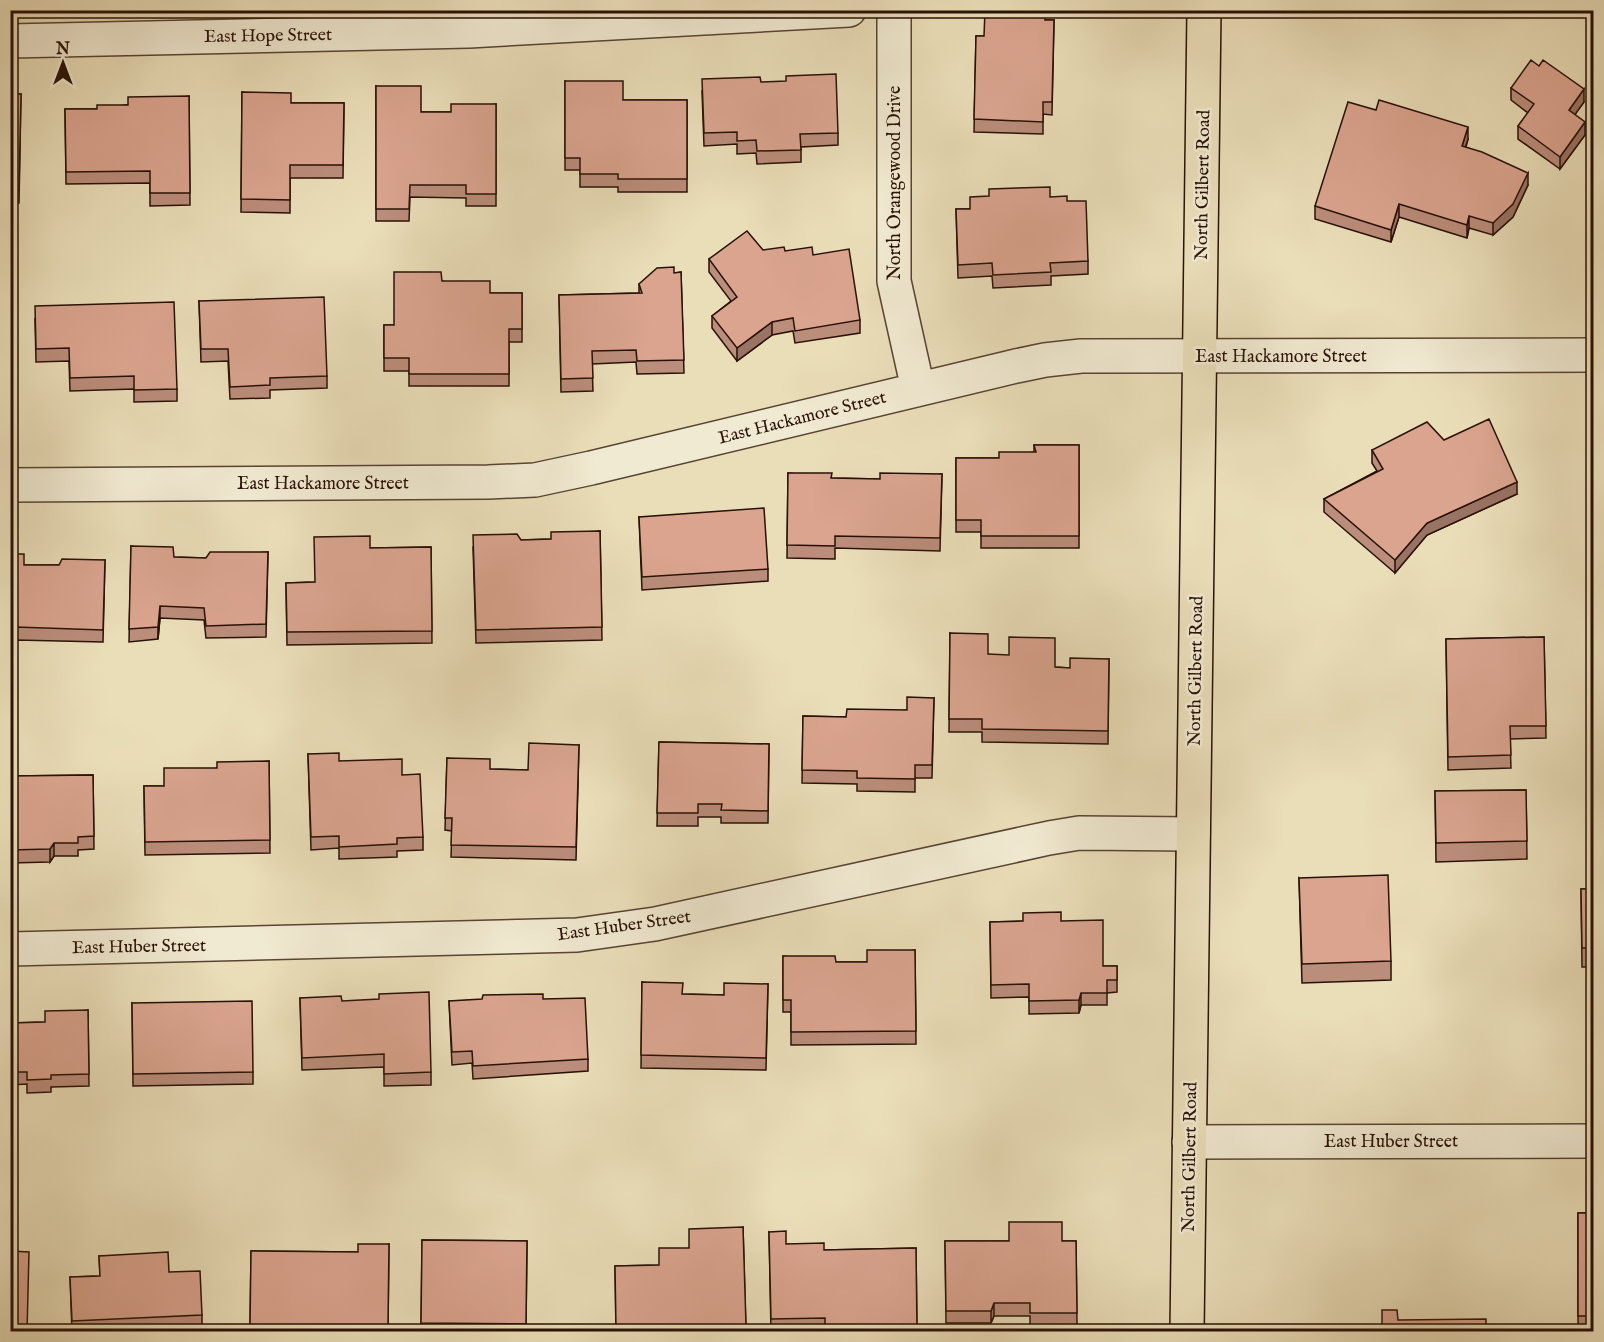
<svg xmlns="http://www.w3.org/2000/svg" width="1604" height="1342" viewBox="0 0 1604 1342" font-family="'IM FELL English',serif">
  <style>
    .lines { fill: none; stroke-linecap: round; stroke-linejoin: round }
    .minor-casing { stroke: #584433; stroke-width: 36 }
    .primary-casing { stroke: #281106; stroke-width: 36 }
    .minor { stroke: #f1ead2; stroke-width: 33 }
    .primary { stroke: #eadeb9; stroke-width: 33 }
    .wall { fill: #bb8d7b; stroke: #281106; stroke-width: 1.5 }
    .shaded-wall { fill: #997364; stroke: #281106; stroke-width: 1.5 }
    .building { fill: #daa48f; stroke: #281106; stroke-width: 1.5 }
    .labels { text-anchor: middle; stroke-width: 5; stroke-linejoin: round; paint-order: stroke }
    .street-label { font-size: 18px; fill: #281106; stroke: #f1ead2 }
  </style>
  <rect width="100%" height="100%" fill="#eadeb9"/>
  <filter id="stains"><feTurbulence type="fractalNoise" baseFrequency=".00333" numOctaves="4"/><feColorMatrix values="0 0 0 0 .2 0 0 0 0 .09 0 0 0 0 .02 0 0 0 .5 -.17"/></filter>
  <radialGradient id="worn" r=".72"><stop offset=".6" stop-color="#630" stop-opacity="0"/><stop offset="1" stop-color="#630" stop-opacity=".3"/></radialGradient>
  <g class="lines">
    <g class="minor-casing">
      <path id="minor" d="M894,10V281L918,389
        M10,41L469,31L849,10
        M10,485L488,482L535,480L591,468L1016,366L1045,360L1081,356L1594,355
        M10,949L577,935L655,924L1049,838L1079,833L1193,834
        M1189,1142L1594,1141"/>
    </g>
    <g class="primary-casing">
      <path id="primary" d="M1187,1332L1204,10"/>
    </g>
    <use href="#minor" class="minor"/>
    <use href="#primary" class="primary"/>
  </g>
  <path class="wall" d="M1046,20H1054L1052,115L1043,114V134L974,132L976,36H984Z
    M565,81L623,100H687V192H618V187H580V170H565Z
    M761,82L838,133V145L801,147V162L757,164L756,153L737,154V144L704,146L702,91Z
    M376,86L421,112H451L496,104V206H466V198L410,197L409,221H376Z
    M1511,88L1584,102L1575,114L1585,135L1560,169L1518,139V126L1528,113L1511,100Z
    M242,92L291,103H344L343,178H290V213L241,212Z
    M10,94H21L19,203L10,202Z
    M189,96L190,205L150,206V183L66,184L65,109H97Z
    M1468,139L1466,147L1528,185L1513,217L1493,235L1469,228L1467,238L1399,217L1391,242L1315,219V206Z
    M1050,197L1067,201L1088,261V274L1051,276V285L993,288L992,276L958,278L956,209H970Z
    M763,250L785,251L813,255L860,320V333L795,343L793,331L772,335L737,361L712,328V316L731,301L709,272V259Z
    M681,272L684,373L637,374L636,362L592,364L593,391L561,392L559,295L639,293V284L674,273Z
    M442,281L490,293H522V342H509V386H409V371H384V325H394Z
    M199,301L327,376V388L270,390V398L230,399L228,361L201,362Z
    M35,319L177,389V401L134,402V389L70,391L69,361L36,362Z
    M10,345L12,383V396H10Z
    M1444,440L1517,494L1427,535L1395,573L1324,512V499L1377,471L1372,463V450Z
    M1034,445H1079V548H981V532H956V458H999L1034,452Z
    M788,473L832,478L880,479L942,474L940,551L835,548V559L787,558Z
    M639,517L768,569V581L642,590Z
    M600,531L602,640L476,643L473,547L521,540L551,539Z
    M131,546L174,557L206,558L268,552L266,637L206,638L204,620L160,618L158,639L129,642Z
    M431,547L432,643L287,645L286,583L315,582L370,548Z
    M10,554L24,565H59L105,560L103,642L16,640L12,652H10Z
    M950,633L988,654L1055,667L1070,668L1109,659L1108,744L982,742V732H949Z
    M1544,637L1546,738L1510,739L1511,768L1448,770L1446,639Z
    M934,698L932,778H915V792L857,791V784L802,783L803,716L846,717L907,710Z
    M659,742L769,744L768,823H721V817H698V826H657Z
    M579,745L576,860L451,857L452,831L445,830L447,758L490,769L528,770Z
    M308,754L402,775L423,837V850L397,851V857L339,859V848L311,850Z
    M269,761L270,853L145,855L144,786H164L217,768Z
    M93,775L94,849L78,850V856H54L50,862L10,863V776Z
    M1526,790L1527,859L1436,862L1435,791Z
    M1299,878L1391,961V980L1302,983Z
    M1581,889H1593V967H1582Z
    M1023,921H1061L1103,966H1117V992L1107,993V1005H1081L1079,1013L1029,1014V997L991,998L990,922Z
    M915,950L916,1044L791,1045V1012H783V956L836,962H867Z
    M642,982L683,994L724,995L768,984L766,1070L641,1068Z
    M300,998L342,1001L431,1072V1085L384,1086V1067L302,1070Z
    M543,999L588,1059V1071L473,1079L472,1063L452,1065L449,1001Z
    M132,1003L253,1072V1084L133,1086Z
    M88,1010L89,1086L51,1087V1092L27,1093V1084L10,1085V1023L45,1022Z
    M1578,1213H1593V1332H1578Z
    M743,1227L746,1332H616L615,1266L659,1265L689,1248Z
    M769,1232L786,1244L824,1250L916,1248L917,1332H771Z
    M422,1240L527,1241L526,1332H421Z
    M945,1241H1076L1077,1325H1030V1316H994L991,1323H946Z
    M389,1244L388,1332H250L251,1251L358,1252Z
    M99,1256L169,1272L202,1315V1328L127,1332H72L70,1277L100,1276Z"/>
  <path class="shaded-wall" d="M1584,89V102L1569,123V110Z
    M1585,122V135L1560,169V157Z
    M1468,127V139L1462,158V146Z
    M1528,173V185L1513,217L1493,235V223Z
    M1399,204V217L1391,242V230Z
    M1469,216V228L1467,238V225Z
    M772,322V335L737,361V348Z
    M1517,482V494L1427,535L1395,573V560L1427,523Z
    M160,606V618L158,639V627Z
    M16,627V640L12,652V640Z
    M54,843V856L50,862V849Z
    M1081,993V1005L1079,1013V1000Z
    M994,1303V1316L991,1323V1311Z"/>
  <path class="building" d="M985,10H1046L1045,20H1054L1052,102H1043V122L974,119L976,36H984Z
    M1531,60L1539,66L1543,60L1584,89L1569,110L1585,122L1560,157L1518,126L1534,104L1511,88Z
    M836,74L838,133L800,134L801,150L757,151L756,140L737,141V132L704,133L702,79L760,77L761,82L786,81V76Z
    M565,81H623V100H687V179H618V174H580V158H565Z
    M376,86H421V112H451V104H496V194H466V185H410L409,209H376Z
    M242,92L291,93V103H344L343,165H290V200L241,199Z
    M10,94H21L19,190H10Z
    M189,96L190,193H150V171L66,172L65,109H97V105H128V97Z
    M1379,100L1468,127L1462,146L1482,152L1528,173L1513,204L1493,223L1469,216L1467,225L1399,204L1391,230L1315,206L1348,102L1376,110Z
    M1050,187V197L1067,196V201H1086L1088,261L1050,263L1051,272L993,275L992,263L958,265L956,209H970V197L989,196V189Z
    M747,231L763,250L784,247L785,251L812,247L813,255L849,249L860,320L795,331L793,318L772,322L737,348L712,316L737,297L709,259Z
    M674,267V273L681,272L684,360L637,361L636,350L592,351L593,378L561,379L559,295L642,293L639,284L657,268Z
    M394,272H441L442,281H490V293H522V329H509V374H409V358H384V325H394Z
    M324,297L327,376L270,378V385L230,387L228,349H201L199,301Z
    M174,302L177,389L134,390V376L70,378L69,348L36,349L35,306Z
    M10,345L12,383H10Z
    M1489,419L1517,482L1427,523L1395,560L1324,499L1383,469L1372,450L1427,422L1444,440Z
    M1034,445H1079V536H981V520H956V458H999V452H1036Z
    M788,473H832L831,478L880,479V473L942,474L940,538L835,536V546L787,545Z
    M764,508L768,569L642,577L639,517Z
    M600,531L602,627L476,630L473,535L517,534L521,540L551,539V532Z
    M370,536V548L431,547L432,631L287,632L286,583L315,582L314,537Z
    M131,546L173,547L174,557L206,558L210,552H268L266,624L206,626L204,608L160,606L158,627L129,629Z
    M10,554H24V565H59L62,559L105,560L103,630L16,627L12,640H10Z
    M950,633L988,634V654L1009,655V637L1055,638V667L1070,668V658L1109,659L1108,731L982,729V719H949Z
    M1544,637L1546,726H1510L1511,755L1448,757L1446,639Z
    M907,697L934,698L932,765H915V779L857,778V771L802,770L803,716L846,717L847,709L907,710Z
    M659,742L769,744L768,811L721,810L722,804H698V813H657Z
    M529,743L579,745L576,847L451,845L452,818H445L447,758L490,759V769L528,770Z
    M339,753V761L402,759V775L420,774L423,837L397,838V844L339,847V836L311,837L308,754Z
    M269,761L270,840L145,842L144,786H164V768H217V762Z
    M93,775L94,836L78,837V843H54L50,849L10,850V776Z
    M1526,790L1527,841L1436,843L1435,791Z
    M1388,875L1391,961L1302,964L1299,878Z
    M1581,889H1593V948H1582Z
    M1061,912V921L1103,920V966H1117V980H1107V993H1081L1079,1000L1029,1001V984L991,985L990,922L1023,921V913Z
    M867,950H915L916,1031L791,1032V1000H783V956H835L836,962H867Z
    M642,982L683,983L682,994L724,995V983L768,984L766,1058L641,1055Z
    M429,992L431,1072L384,1074V1054L302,1058L300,998L341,996L342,1001L379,999V994Z
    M543,994V999L585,998L588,1059L473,1066L472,1051L452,1052L449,1001L482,999L483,995Z
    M252,1001L253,1072L133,1074L132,1003Z
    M88,1010L89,1074L51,1075V1079L27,1080V1072H10V1023L45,1022V1011Z
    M1578,1213H1593V1316H1578Z
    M1009,1222H1062V1241H1076L1077,1313H1030V1303H994L991,1311H946L945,1241H1009Z
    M743,1227L746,1325L616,1329L615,1266L659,1265V1248H689V1229Z
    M786,1231V1244L824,1243V1250L916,1248L917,1328L825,1329V1318L771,1319L769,1232Z
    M422,1240L527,1241L526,1324L421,1323Z
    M358,1244H389L388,1326L250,1325L251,1251L358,1252Z
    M10,1251L29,1252L27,1332H10Z
    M168,1252L169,1272L200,1271L202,1315L72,1321L70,1277L100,1276L99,1256Z
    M1382,1310H1397L1398,1320L1486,1319V1332H1382Z"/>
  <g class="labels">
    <g class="street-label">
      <text transform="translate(268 35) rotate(-1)" y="6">East Hope Street</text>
      <text transform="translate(894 183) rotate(-90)" y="6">North Orangewood Drive</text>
      <text transform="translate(1202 185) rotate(-89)" y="6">North Gilbert Road</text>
      <text x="1281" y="362">East Hackamore Street</text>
      <text transform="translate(802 417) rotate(-14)" y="6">East Hackamore Street</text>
      <text x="323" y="489">East Hackamore Street</text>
      <text transform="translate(1195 671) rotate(-89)" y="6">North Gilbert Road</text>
      <text transform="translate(624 925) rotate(-8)" y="6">East Huber Street</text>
      <text transform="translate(139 946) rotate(-1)" y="6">East Huber Street</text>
      <text x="1391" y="1147">East Huber Street</text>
      <text transform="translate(1189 1157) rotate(-89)" y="6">North Gilbert Road</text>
    </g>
  </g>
  <rect width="1604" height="1342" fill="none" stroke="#eadeb9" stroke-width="36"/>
  <rect x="12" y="12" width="1580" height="1318" fill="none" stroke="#281106" stroke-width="3"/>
  <rect x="18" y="18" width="1568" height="1306" fill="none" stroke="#281106" stroke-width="1.5"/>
  <g transform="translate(63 63)" stroke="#f1ead2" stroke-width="4.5" paint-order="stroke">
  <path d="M0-4.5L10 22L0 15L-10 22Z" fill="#281106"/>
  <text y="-9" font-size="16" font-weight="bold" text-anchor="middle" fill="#281106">N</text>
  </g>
  <rect width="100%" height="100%" filter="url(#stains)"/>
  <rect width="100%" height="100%" fill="url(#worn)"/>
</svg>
